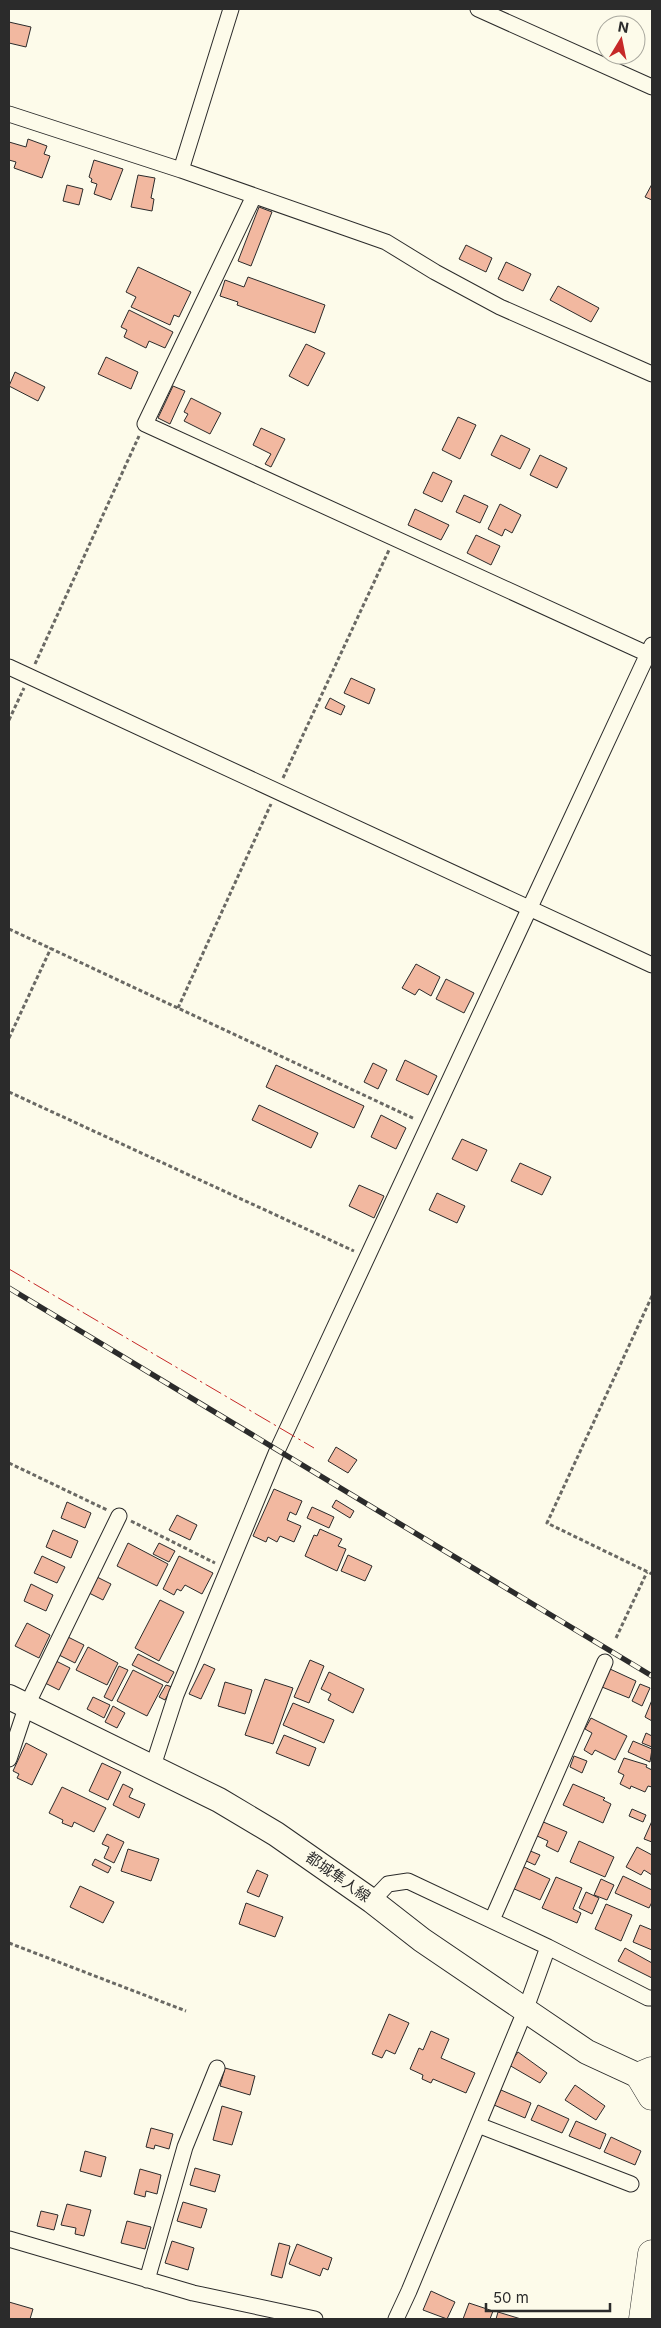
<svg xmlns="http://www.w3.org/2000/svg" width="661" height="2328" viewBox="0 0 661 2328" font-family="Inter,'Noto Sans JP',sans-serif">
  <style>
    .building { fill: #f2b8a0; stroke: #2b2b2b }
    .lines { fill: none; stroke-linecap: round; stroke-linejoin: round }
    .minor-casing { stroke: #2b2b2b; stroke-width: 17 }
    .primary-casing { stroke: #2b2b2b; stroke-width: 26 }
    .motorway-casing { stroke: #2b2b2b; stroke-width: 29 }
    .path { stroke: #6a6964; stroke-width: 3; stroke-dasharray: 4 2.5; stroke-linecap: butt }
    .minor { stroke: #fdfbea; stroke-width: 15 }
    .primary { stroke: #fdfbea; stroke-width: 24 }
    .motorway { stroke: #fdfbea; stroke-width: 28 }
    .rail-casing { stroke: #2b2b2b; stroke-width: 5.5 }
    .rail { stroke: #fdfbea; stroke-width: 4; stroke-dasharray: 11; stroke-linecap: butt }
    .power { stroke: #c62828; stroke-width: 1; stroke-dasharray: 18 4 2.5 4; stroke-linecap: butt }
    .labels { text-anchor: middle; stroke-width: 4; stroke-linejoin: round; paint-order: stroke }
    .street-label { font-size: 15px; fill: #2b2b2b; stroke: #fdfbea }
  </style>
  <rect width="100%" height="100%" fill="#fdfbea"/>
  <path class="building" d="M9,22L31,27L26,47L9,43Z
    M28,139L47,146L44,154L50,156L42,178L14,168L16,162L9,160V142L26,147Z
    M94,160L123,169L111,200L94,194L97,184L91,182L92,179L89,177Z
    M138,175L155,178L151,198L154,199L152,211L131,207Z
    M652,184V200L645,197Z
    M67,185L83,189L79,205L63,201Z
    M259,207L272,212L251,266L238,261Z
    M466,245L492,258L486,272L459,259Z
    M506,262L531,274L523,291L498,279Z
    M138,267L191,292L179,317L174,315L170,325L131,307L136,297L126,292Z
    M248,277L325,305L315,333L237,305L238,302L220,296L225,280L244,287Z
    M558,286L599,308L591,322L550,300Z
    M129,310L173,332L165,348L149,341L146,348L124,337L127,330L121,327Z
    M306,344L325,353L308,386L289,376Z
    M106,357L138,372L131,389L98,374Z
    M15,372L45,387L38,401L9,386Z
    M173,386L185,391L170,424L158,418Z
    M191,398L221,413L210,434L184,421L188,414L184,412Z
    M458,417L476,425L460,459L442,450Z
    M261,428L285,439L271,467L265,464L271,454L253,445Z
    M501,435L530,449L520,469L491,455Z
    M540,455L567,468L557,488L530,475Z
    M433,472L452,481L442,502L423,493Z
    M464,495L488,506L480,523L456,512Z
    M500,504L521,515L512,533L505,529L502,536L488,529Z
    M415,509L449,525L441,540L408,525Z
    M476,535L500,546L491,565L467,553Z
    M351,678L375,689L369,704L344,693Z
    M330,698L345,706L341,715L325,708Z
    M416,964L440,977L431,996L419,989L415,995L402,988Z
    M446,979L474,993L464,1013L436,999Z
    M405,1060L437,1076L428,1095L396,1080Z
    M373,1063L387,1070L378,1089L364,1082Z
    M276,1065L364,1106L354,1128L266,1087Z
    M259,1105L318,1133L311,1148L252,1120Z
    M381,1115L406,1128L396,1149L371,1137Z
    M462,1139L487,1150L477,1171L452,1159Z
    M520,1163L551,1177L542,1195L511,1181Z
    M359,1185L384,1196L374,1218L349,1206Z
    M437,1193L465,1206L457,1223L429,1210Z
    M336,1447L357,1460L348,1473L328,1461Z
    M274,1489L302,1501L296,1515L290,1512L287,1520L301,1526L294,1542L280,1536L277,1542L268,1537L266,1542L253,1536Z
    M336,1500L354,1511L350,1518L332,1507Z
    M67,1502L91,1513L85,1528L61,1518Z
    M312,1507L334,1517L329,1528L307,1518Z
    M177,1515L197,1525L190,1540L169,1530Z
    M320,1529L342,1539L338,1546L346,1549L337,1571L305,1556L314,1535L317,1536Z
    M53,1530L78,1541L71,1558L46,1547Z
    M128,1543L168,1564L157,1586L117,1566Z
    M159,1543L175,1551L169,1562L153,1554Z
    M348,1555L372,1566L365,1581L341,1571Z
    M42,1556L65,1567L57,1583L34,1573Z
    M179,1556L213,1573L202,1594L185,1585L181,1591L177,1589L174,1595L163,1589Z
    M97,1577L111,1584L103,1600L89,1593Z
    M31,1584L53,1595L46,1611L24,1601Z
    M160,1600L184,1612L159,1661L135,1648Z
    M27,1623L50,1635L39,1658L15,1646Z
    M68,1637L84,1645L75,1663L59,1655Z
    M88,1647L118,1663L107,1685L76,1670Z
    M138,1654L174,1672L168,1683L132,1665Z
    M310,1660L324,1666L309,1703L294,1697Z
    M56,1661L70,1668L59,1690L45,1683Z
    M204,1664L215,1669L201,1699L189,1694Z
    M119,1666L128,1670L112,1701L104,1697Z
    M610,1669L636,1681L629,1698L602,1687Z
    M133,1670L163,1685L147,1716L117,1701Z
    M329,1672L364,1689L353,1713L328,1700L331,1694L321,1689Z
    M265,1679L293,1688L273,1744L245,1735Z
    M225,1682L252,1690L245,1714L218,1706Z
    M640,1684L650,1688L642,1706L632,1701Z
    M166,1685L172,1687L165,1700L159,1697Z
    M93,1697L110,1705L104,1718L87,1709Z
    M652,1700V1721L645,1717Z
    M293,1703L334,1720L324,1743L283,1725Z
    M113,1706L125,1713L117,1728L105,1722Z
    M591,1718L627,1736L615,1760L595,1750L592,1755L584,1750L592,1733L585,1729Z
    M646,1733L652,1736V1747L642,1743Z
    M284,1735L316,1748L309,1766L276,1753Z
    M633,1741L652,1749L650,1762L628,1752Z
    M26,1743L47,1754L32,1785L17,1778L19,1774L13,1771Z
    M574,1756L587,1761L582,1773L570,1767Z
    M624,1758L647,1765L646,1767L652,1770V1787L648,1786L645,1792L631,1786L630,1789L620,1784L624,1775L618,1772Z
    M102,1763L121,1772L108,1800L89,1791Z
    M123,1784L133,1789L129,1797L145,1804L139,1818L113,1805Z
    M573,1784L605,1798L603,1800L611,1804L603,1823L563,1805Z
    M62,1787L106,1808L94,1832L74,1822L72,1827L62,1823L63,1820L49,1813Z
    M632,1809L646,1815L643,1822L629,1816Z
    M541,1821L567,1832L558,1852L546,1846L548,1841L535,1835Z
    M652,1821V1842L644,1839Z
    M107,1834L124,1842L114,1863L104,1858L109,1847L102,1844Z
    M579,1841L614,1857L605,1877L570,1862Z
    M637,1847L652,1855V1875L644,1870L641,1875L626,1867Z
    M128,1849L159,1859L151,1881L121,1871Z
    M528,1850L540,1855L535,1865L524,1860Z
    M95,1859L111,1867L108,1873L92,1865Z
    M522,1866L550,1879L540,1900L512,1888Z
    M257,1870L268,1875L259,1897L247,1892Z
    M623,1876L652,1890V1902L649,1908L615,1893Z
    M556,1877L582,1888L573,1909L581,1913L577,1923L542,1908Z
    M601,1879L614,1885L607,1900L594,1895Z
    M80,1886L114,1902L103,1923L70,1907Z
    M586,1892L599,1898L592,1914L579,1908Z
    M246,1903L283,1917L275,1937L239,1924Z
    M606,1904L632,1915L621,1941L595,1929Z
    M640,1925L652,1930V1950L633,1942Z
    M625,1948L652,1963V1978L618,1961Z
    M389,2014L409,2023L395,2054L386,2050L382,2058L372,2054Z
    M431,2031L449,2039L441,2058L475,2073L466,2093L433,2079L431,2083L422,2079L423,2075L410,2069L419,2048L423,2050Z
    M518,2052L547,2073L540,2083L509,2065Z
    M225,2068L255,2076L250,2095L220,2086Z
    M575,2085L605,2106L596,2120L565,2100Z
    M501,2090L531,2103L525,2118L494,2105Z
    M538,2105L569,2119L562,2133L531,2120Z
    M222,2106L242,2112L232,2145L213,2140Z
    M576,2121L606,2134L600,2149L569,2136Z
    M151,2128L173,2134L169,2149L155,2145L154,2149L146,2147Z
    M611,2137L641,2151L635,2165L604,2152Z
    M85,2151L106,2157L101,2177L80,2171Z
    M195,2168L220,2175L215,2192L190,2185Z
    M140,2169L161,2175L157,2194L146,2191L145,2197L134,2194Z
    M183,2202L207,2209L201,2228L177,2221Z
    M67,2204L91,2210L84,2236L75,2234L76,2228L61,2225Z
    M41,2211L58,2215L54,2230L37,2226Z
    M127,2221L151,2227L145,2249L121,2243Z
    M172,2241L194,2248L188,2270L165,2263Z
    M279,2243L290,2246L282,2278L271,2275Z
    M297,2244L332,2258L328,2270L323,2268L320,2276L289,2264Z
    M431,2291L455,2302L447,2319L423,2310Z
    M9,2302L33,2309L30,2319H9Z
    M469,2303L493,2311L490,2319H463Z
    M498,2312L521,2319H496Z"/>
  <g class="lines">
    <g class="minor-casing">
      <path id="minor" d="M478,9L652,87
        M9,114L181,170L386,242L435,272L500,307L652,374
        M181,170L231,9
        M254,196L145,424L652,656
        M9,667L652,965
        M9,1759L27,1705L119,1516
        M153,1766L176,1695L277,1451L652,645
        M372,1901L388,1884L408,1881L548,1947L525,2011L409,2291L396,2319
        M492,1920L605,1662
        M548,1947L648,1998H652
        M478,2125L631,2184
        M9,2239L193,2293L315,2319
        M147,2280L185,2147L217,2068"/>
    </g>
    <g class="primary-casing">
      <path id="primary" d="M9,1697L219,1800L276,1834L372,1901L422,1940L587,2052L652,2082"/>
    </g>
    <g class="motorway-casing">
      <path id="motorway" d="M652,2071L640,2076L652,2096
        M643,2319L652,2254"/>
    </g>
    <path class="path" d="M35,664L139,436
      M9,720L24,688
      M283,778L389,550
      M9,929L415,1119
      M178,1008L271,804
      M9,1038L51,948
      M9,1092L354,1251
      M652,1296L547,1523L652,1574
      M9,1463L107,1510
      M131,1521L215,1563
      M616,1638L647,1572
      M9,1943L186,2011"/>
    <use href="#minor" class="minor"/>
    <use href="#primary" class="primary"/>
    <use href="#motorway" class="motorway"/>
    <g class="rail-casing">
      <path id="rail" d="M9,1288L652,1676"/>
    </g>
    <use href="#rail" class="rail"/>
    <path class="power" d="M9,1269L314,1448"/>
  </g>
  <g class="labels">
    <g class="street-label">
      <text transform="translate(338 1877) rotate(35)" y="5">都城隼人線</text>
    </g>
  </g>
  <rect width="661" height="2328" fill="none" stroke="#2b2b2b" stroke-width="20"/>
  <g transform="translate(621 40) rotate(10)"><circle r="24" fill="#fdfbea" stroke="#a9a89e"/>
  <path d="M0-4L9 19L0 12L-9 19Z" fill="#c62828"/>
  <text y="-8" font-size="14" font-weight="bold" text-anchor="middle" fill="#2b2b2b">N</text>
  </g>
  <path d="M486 2303v8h124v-8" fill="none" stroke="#2b2b2b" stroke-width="2.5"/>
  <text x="493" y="2303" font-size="15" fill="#2b2b2b" stroke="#fdfbea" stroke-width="4" paint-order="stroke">50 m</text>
</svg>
